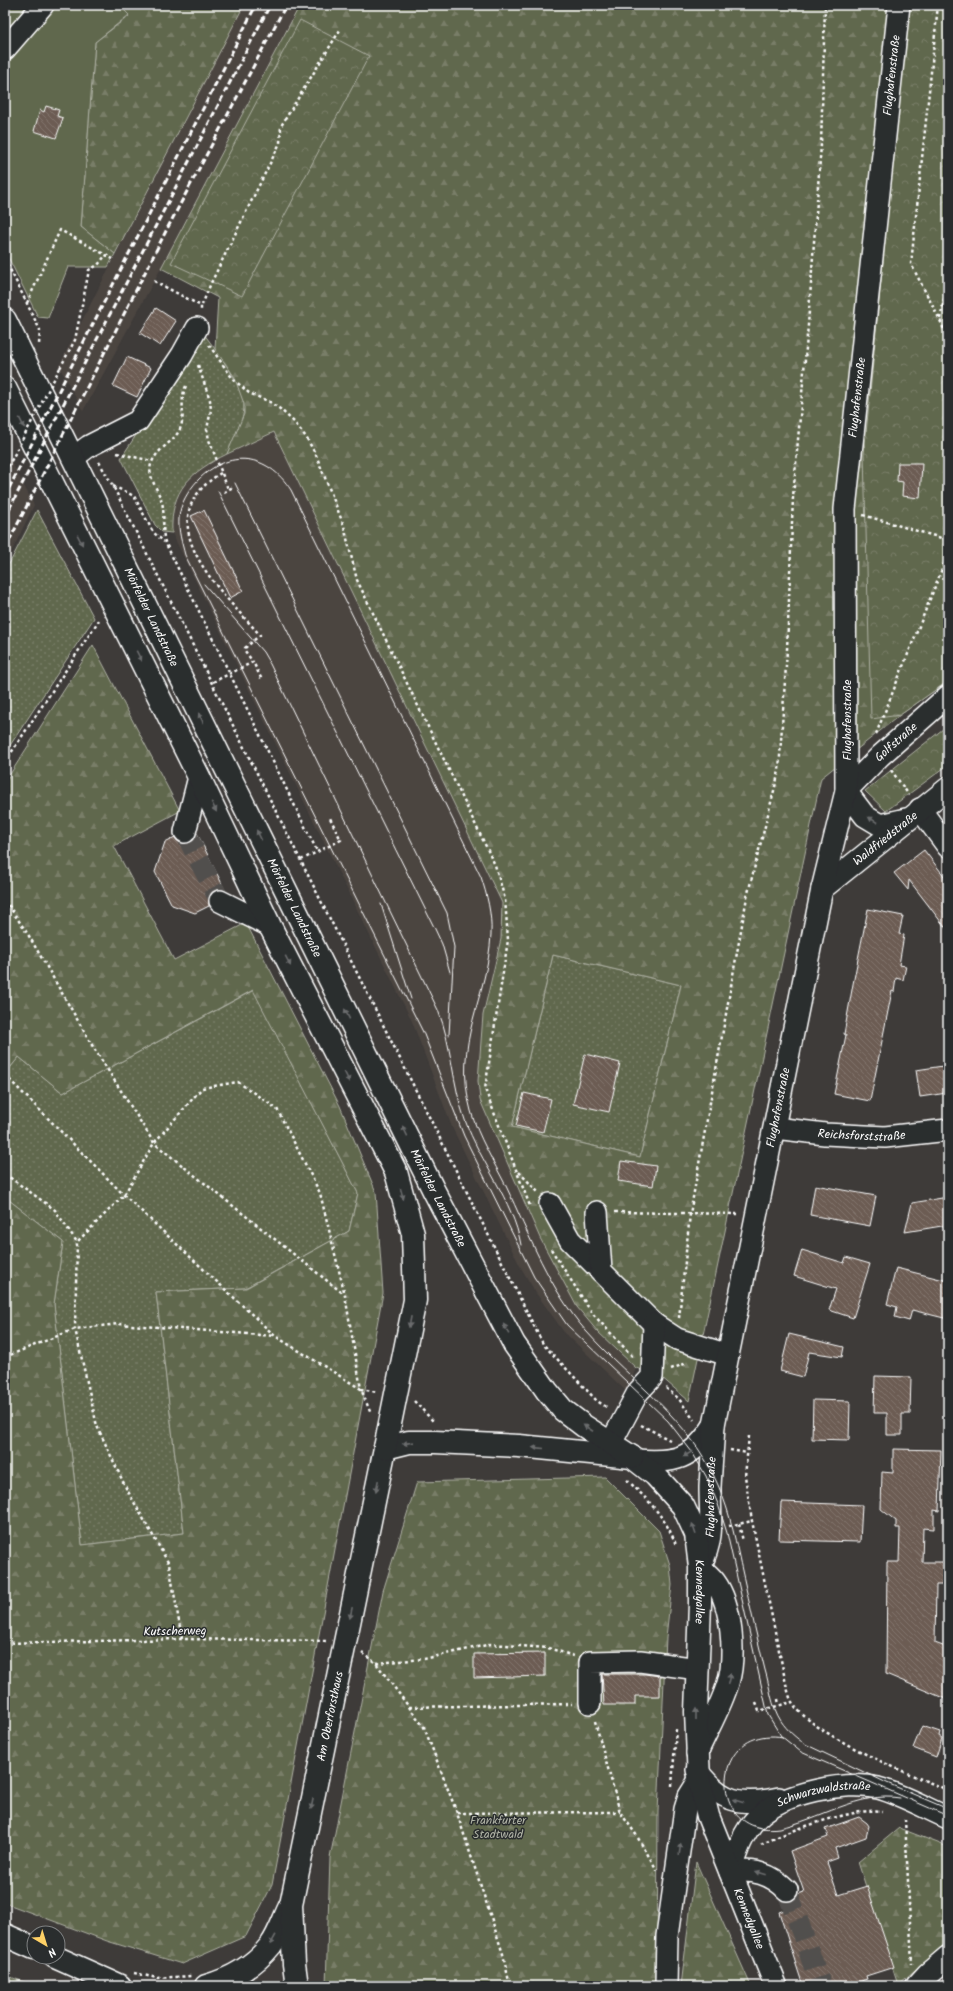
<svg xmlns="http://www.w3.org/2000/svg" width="953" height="1991" viewBox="0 0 953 1991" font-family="Kalam,sans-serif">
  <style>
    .built { fill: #4c4541 }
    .grass { fill: url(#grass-dots); stroke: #b0b3a6 }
    .forest { fill: url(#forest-firs); stroke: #b0b3a6; fill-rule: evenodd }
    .park { fill: url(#park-crowns); stroke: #b0b3a6 }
    .pitch { fill: #61674d; stroke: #b0b3a6 }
    .building { fill: url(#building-back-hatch); stroke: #fff }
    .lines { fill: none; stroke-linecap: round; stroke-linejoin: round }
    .minor-tunnel { stroke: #514f4d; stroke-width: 21; stroke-dasharray: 21 10; stroke-linecap: butt }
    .minor-casing { stroke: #fff; stroke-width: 24 }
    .major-casing { stroke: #fff; stroke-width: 25 }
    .highway-casing { stroke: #fff; stroke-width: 25 }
    .path { stroke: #fff; stroke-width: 2.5; stroke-dasharray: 3 3; stroke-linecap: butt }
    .minor { stroke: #2a2d2e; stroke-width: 21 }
    .major { stroke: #2a2d2e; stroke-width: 22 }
    .highway { stroke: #2a2d2e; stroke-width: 22 }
    .tram { stroke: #fff; stroke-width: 1 }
    .rail { stroke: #fff; stroke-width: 3; stroke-dasharray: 6 3; stroke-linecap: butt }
    .path-bridge { stroke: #fff; stroke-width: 2.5; stroke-dasharray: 3 3; stroke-linecap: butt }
    .oneway { fill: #6a6c6d }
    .labels { text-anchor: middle; stroke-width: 3; stroke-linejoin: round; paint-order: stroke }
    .street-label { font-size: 12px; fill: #fff; stroke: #2a2d2e }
    .park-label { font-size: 12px; fill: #b0b3a6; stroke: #2a2d2e }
  </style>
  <defs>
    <pattern id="grass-dots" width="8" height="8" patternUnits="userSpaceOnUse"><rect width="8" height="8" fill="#61674d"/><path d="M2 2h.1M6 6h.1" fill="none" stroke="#797e68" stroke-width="1.8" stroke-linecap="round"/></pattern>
    <pattern id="forest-firs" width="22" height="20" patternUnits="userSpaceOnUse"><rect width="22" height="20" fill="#61674d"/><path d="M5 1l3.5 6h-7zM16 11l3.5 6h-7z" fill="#797e68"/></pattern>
    <pattern id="park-crowns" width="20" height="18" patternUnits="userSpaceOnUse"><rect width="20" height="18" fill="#61674d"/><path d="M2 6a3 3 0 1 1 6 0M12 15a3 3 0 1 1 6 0" fill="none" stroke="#797e68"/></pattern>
    <pattern id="building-back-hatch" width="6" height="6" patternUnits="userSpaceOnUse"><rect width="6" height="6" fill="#6c5c53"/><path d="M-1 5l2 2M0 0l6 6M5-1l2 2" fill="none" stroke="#82746d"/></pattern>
  </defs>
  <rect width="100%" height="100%" fill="#3e3b39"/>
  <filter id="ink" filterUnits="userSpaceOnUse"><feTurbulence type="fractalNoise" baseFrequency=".025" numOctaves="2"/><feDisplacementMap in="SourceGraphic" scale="8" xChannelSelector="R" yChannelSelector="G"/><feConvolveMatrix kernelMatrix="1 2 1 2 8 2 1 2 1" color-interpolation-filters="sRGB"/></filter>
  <g filter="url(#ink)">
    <path class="built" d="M243,5H300L154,281L83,411L59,366Z
      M274,432L502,903L501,939L483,1015L478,1081L480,1100L540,1238L598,1332L636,1368L627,1392L564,1332L536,1293L520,1266L452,1127L412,1021L172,533L173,507L178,494L194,473L216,459Z
      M9,457L34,505L5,565V465Z"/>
    <path class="grass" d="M192,318C207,339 241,379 244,404C246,417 232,441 227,454C191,472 170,489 172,533L162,532L155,525L121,458L140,429L151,394Z
      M37,510L94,618L5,753V572Z
      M553,955L681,985L640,1157L512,1127Z
      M254,990L358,1193L349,1231L245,1288L156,1292L184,1533L82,1545L54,1304L63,1242L5,1197V1074L19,1057L63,1093Z"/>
    <path class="forest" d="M119,5H244L115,254L81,227L95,42L129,16Z
      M300,5H948V681L900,715L821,778L689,1401L660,1376L636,1368L598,1332L577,1307L540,1238L480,1100L478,1081L483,1015L501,939L502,903L274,432L227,454L244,414V404L234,376L215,349L218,298L161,268ZM553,955L681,985L640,1157L512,1127Z
      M93,645L180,811L114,846L174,960L246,923L340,1106L376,1192L383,1293L272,1885L246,1936L182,1964L107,1941L5,1903V1197L63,1242L54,1304L82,1545L184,1533L156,1292L246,1288L349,1231L358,1193L253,990L63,1093L19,1057L5,1074V782Z
      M605,1477L659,1531L670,1565L672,1585L666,1637L658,1812L657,1986H326L330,1858L383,1591L417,1482Z
      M899,1828L948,1847V1941L898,1985L858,1862Z
      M696,1862L751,1986H681Z
      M5,1975L35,1986H5Z"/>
    <path class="park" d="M908,5H948V681L900,715L871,719L864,454Z
      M300,20L369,56L242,296L171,263Z
      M948,725V765L886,811L865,791Z"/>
    <path class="pitch" d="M5,5H119L129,15L95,42L81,227L115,254L108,267H68L48,318L38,317L5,251Z"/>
    <path class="building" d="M46,106L59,110L57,116L63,118L56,138L34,131L40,110L44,112Z
      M156,308L176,321L160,346L140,333Z
      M127,357L151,368L137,397L113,386Z
      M898,463H922L920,498L902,496L903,482L897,481Z
      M204,510L243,591L230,598L191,516Z
      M197,833L225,890L219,889L213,891L209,896V906L195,913L172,905L155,872L165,842L175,837L182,843H189L194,840Z
      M924,850L948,881V931L909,880L908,890L894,873Z
      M868,909L903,916L899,934L904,935L899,965L906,966L903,980L896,978L894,992L892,991L870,1101L834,1094L846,1035L844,1034L853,984Z
      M585,1054L620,1063L609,1112L573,1104Z
      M943,1066L947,1093L920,1097L916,1070Z
      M524,1093L551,1099L543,1132L516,1126Z
      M621,1161L656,1166L653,1186L618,1181Z
      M815,1185L876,1196L870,1226L810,1215Z
      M948,1197V1225L905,1232L912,1203Z
      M802,1250L844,1263L846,1257L870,1264L853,1318L829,1310L836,1289L794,1276Z
      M896,1268L948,1281V1319L912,1310L909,1321L895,1317L897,1307L887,1304Z
      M789,1334L844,1347L842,1357L809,1352L803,1377L780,1371Z
      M875,1376L911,1377L910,1414H902V1435H887V1413H874Z
      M813,1400L850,1401L849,1440L812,1439Z
      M893,1449L941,1450L939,1511L934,1510V1529L923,1528L922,1562H948V1585H936L935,1643L948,1648V1700L886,1674L887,1562H899L900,1528H896V1521L881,1509L882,1472L893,1473Z
      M781,1502L862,1505L860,1542L779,1540Z
      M545,1653V1676L474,1678V1654Z
      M602,1674H645L660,1676V1696H635V1705H604Z
      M922,1726L940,1732L939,1736L942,1738L936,1757L913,1748Z
      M859,1817L867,1823L869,1826L866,1837L835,1848L838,1858L827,1862L838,1895L867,1886L894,1967L866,1976L867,1979L846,1986H803L779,1912L796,1906L794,1899L798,1894L804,1892L790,1851L828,1837L825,1829Z"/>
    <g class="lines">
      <path class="minor-tunnel" d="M185,832L220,901
        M787,1890L821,1986"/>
      <g class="minor-casing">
        <g id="minor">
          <path d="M5,49L43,5"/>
          <path d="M73,458L89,446L138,421L182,355L197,328"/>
          <path id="s1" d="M846,791L880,756L948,696"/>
          <path d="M846,791L865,816L880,825L906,819"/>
          <path d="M920,809L948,847"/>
          <path d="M185,832L199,777"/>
          <path id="s2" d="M822,889L948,788"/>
          <path d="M220,901L270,926"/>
          <path id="s3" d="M775,1128L825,1134L885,1137L948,1130"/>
          <path d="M550,1204L570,1240L601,1271"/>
          <path d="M597,1212L601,1271L654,1324L677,1339L728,1355"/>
          <path d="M611,1443L638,1392L652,1377L654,1324"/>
          <path d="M636,1460C675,1463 692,1460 714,1425"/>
          <path d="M590,1703V1662L640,1661L698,1669"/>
          <path id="s4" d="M697,1753C707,1730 721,1707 728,1683C736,1656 732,1605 715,1582C711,1576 705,1572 700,1567C715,1537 710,1519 710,1487C711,1466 713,1446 714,1425L822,889L846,791L845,509L899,5"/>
          <path d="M697,1770C721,1803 741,1806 779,1798"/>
          <path id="s5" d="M787,1890C770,1873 753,1869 730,1872C736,1853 743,1832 757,1818C781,1793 846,1780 878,1788C903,1795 925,1808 948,1818"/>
          <path d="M666,1986L667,1936L685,1809L689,1796L699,1780"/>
        </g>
      </g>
      <g class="major-casing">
        <g id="major">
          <path d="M5,1935L34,1948"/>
          <path d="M55,1957L120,1986"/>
          <path d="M206,1986C232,1979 254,1966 271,1945C279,1934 284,1918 290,1906"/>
          <path id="s6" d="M297,1986L294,1964L291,1905L385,1448L409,1442H435L519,1446L632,1457L655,1475L683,1506L696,1534L700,1567V1603L696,1712L699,1780L708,1816L776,1986"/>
          <path d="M917,1986L928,1974L948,1957"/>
        </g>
      </g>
      <g class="highway-casing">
        <g id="highway">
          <path id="s7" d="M5,320L434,1191L514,1344L547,1391L563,1410L584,1426L632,1457"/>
          <path d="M5,388L199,777L270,926L396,1172L413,1234L415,1300L385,1448"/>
        </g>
      </g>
      <path class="path" d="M938,5L911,264L940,320L948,340
        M5,259L40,330L39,344
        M154,281L201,306V310
        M27,303L60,230L113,259
        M202,305L211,283L280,143L281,126L340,30
        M940,319L948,280
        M209,345L233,379L249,393L270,402L280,409L294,422L306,437L316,455L344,526L357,580L495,865L505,899L508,940L485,1089L530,1206
        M198,365L210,400L211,410L207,429L209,440L228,489
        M60,368L75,340L89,270L98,265L105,256
        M186,386C179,400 186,415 180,429C174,442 158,448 152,462C146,474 157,488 161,499C166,513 161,528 165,542L317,851
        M117,453L152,461
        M99,462L113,486L543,1344L597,1401L608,1408
        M5,472L11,461
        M221,473C143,521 221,591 260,635L245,648V651L253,662
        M113,486L134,496L153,532L164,542
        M224,492L233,487
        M863,515L948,540
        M213,682L253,662L262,680
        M876,734L948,554
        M5,762L99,620
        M891,770L909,795
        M301,860L341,840L329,816
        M5,900L29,936L92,1045L154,1143L345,1295
        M5,1075L124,1195L275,1336L361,1389L371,1414
        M519,1172L538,1192
        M5,1174L55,1210L77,1242
        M615,1212L738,1214
        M551,1249L592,1313L633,1357
        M679,1318L690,1214L747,897L779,771L787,650L793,497L808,325L821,145L825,5
        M5,1357L75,1329L118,1324L274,1336
        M671,1369L687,1363
        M666,1388L679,1399L694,1420
        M414,1401L434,1422
        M641,1425L670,1440
        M749,1436L745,1476L752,1521L786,1684C788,1690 789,1697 792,1702C811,1735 911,1775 948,1790
        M730,1450L747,1453
        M627,1480C647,1499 666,1517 676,1545
        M739,1524L743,1541
        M729,1526L752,1521
        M182,1639L169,1564L126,1488L97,1426L75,1329L77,1242L124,1195L154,1143L202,1088L238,1082L277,1109L320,1193L345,1295L361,1389L377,1392
        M5,1643L182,1639L326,1641
        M362,1653L376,1663L424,1727L457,1813L503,1954L510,1986
        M376,1663L424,1659L491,1644L548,1648L574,1656
        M778,1699L779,1705
        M756,1703L759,1711L792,1702
        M409,1707L572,1704
        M595,1721L620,1812L635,1833L657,1870
        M672,1786L676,1729
        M457,1813L620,1812
        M905,1819L912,1964
        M761,1845C783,1832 857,1807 882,1811
        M134,1973L157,1978L191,1976
        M947,1986L948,1985"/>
      <use href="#minor" class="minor"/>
      <use href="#major" class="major"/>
      <use href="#highway" class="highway"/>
      <path class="tram" d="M235,483L447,913L454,947L449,1035
        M218,491L435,929L442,944L450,972
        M204,584L263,652L270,664L438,1010C452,1045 452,1084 465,1120C480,1162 513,1200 521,1245
        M381,904L411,999
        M783,1737C708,1724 707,1838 779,1828C819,1820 859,1791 900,1798
        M948,1809L887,1783L805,1744C796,1738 787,1730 781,1721C771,1706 770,1686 765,1670C757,1638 750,1606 743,1575C736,1544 731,1514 718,1485C689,1417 633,1384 586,1331C550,1290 529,1235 506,1186C494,1162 478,1137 471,1111C452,1042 488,998 491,934C492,914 487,895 481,877L291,490C267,453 229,449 198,480C188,491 180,504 179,518C178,531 182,543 185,555L423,1032L464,1136L534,1277L567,1325L668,1421L692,1452L706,1476L718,1504L727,1533L768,1715L781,1736L801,1752L948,1816"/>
      <path class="rail" d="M5,496L256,5
        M5,517L270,5
        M5,549L167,229L286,5"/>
      <path class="path-bridge" d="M11,461L60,368"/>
    </g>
    <defs><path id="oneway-solid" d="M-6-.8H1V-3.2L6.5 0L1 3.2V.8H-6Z"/></defs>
    <g class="oneway">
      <use href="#oneway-solid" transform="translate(22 423) rotate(63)"/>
      <use href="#oneway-solid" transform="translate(80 540) rotate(63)"/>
      <use href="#oneway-solid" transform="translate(139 656) rotate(63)"/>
      <use href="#oneway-solid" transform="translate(201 718) rotate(-116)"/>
      <use href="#oneway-solid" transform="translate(214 807) rotate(64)"/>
      <use href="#oneway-solid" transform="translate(873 820) rotate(-148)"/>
      <use href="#oneway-solid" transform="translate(259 835) rotate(-116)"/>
      <use href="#oneway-solid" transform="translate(288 961) rotate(63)"/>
      <use href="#oneway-solid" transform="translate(347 1014) rotate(-116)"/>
      <use href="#oneway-solid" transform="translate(347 1077) rotate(63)"/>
      <use href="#oneway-solid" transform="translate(405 1131) rotate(-116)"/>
      <use href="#oneway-solid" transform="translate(402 1194) rotate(74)"/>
      <use href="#oneway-solid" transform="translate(410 1322) rotate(101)"/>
      <use href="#oneway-solid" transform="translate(506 1329) rotate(-118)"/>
      <use href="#oneway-solid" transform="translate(588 1428) rotate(-147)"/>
      <use href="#oneway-solid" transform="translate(408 1443) rotate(172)"/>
      <use href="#oneway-solid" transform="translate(538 1448) rotate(-175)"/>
      <use href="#oneway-solid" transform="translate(688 1454) rotate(150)"/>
      <use href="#oneway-solid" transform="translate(377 1486) rotate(102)"/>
      <use href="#oneway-solid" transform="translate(694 1529) rotate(-109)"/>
      <use href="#oneway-solid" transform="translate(351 1613) rotate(102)"/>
      <use href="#oneway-solid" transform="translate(729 1679) rotate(-77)"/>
      <use href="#oneway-solid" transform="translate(696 1714) rotate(-90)"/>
      <use href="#oneway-solid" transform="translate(738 1801) rotate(-164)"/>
      <use href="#oneway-solid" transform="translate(312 1804) rotate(102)"/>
      <use href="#oneway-solid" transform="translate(680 1849) rotate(-82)"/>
      <use href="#oneway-solid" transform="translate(761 1873) rotate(-163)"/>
      <use href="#oneway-solid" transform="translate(273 1940) rotate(119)"/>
    </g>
  </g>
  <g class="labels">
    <g class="street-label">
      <text dy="4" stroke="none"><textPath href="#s4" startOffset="1712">Flughafenstraße</textPath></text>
      <text dy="4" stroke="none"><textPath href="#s4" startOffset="1388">Flughafenstraße</textPath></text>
      <text dy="4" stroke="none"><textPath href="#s7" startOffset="331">Mörfelder Landstraße</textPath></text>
      <text transform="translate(847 720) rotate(-90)" y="4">Flughafenstraße</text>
      <text dy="4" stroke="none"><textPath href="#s1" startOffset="70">Golfstraße</textPath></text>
      <text dy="4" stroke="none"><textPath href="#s2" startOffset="81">Waldfriedstraße</textPath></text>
      <text dy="4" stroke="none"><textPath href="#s7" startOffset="655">Mörfelder Landstraße</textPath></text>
      <text dy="4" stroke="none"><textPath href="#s4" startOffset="670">Flughafenstraße</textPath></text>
      <text dy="4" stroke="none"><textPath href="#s3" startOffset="87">Reichsforststraße</textPath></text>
      <text dy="4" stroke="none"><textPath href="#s7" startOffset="979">Mörfelder Landstraße</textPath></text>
      <text dy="4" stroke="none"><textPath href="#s4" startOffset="274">Flughafenstraße</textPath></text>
      <text dy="4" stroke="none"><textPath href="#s6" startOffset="956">Kennedyallee</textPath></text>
      <text transform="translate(175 1631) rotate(-1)" y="4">Kutscherweg</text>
      <text dy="4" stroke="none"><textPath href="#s6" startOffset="274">Am Oberforsthaus</textPath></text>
      <text dy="4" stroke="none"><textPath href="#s5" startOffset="196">Schwarzwaldstraße</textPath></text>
      <text dy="4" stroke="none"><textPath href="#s6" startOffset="1292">Kennedyallee</textPath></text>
    </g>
    <g class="park-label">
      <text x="498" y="1824">Frankfurter<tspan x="498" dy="14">Stadtwald</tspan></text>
    </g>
  </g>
  <rect width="953" height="1991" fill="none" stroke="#2a2d2e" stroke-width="20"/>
  <rect x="10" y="10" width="933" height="1971" fill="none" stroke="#fff" stroke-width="1.5" filter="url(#ink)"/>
  <g transform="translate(46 1945) rotate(142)"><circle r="19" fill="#2a2d2e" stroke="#7f8182"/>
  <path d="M0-3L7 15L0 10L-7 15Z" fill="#ffd166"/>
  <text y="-6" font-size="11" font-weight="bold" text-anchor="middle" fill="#ffffff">N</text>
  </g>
</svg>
